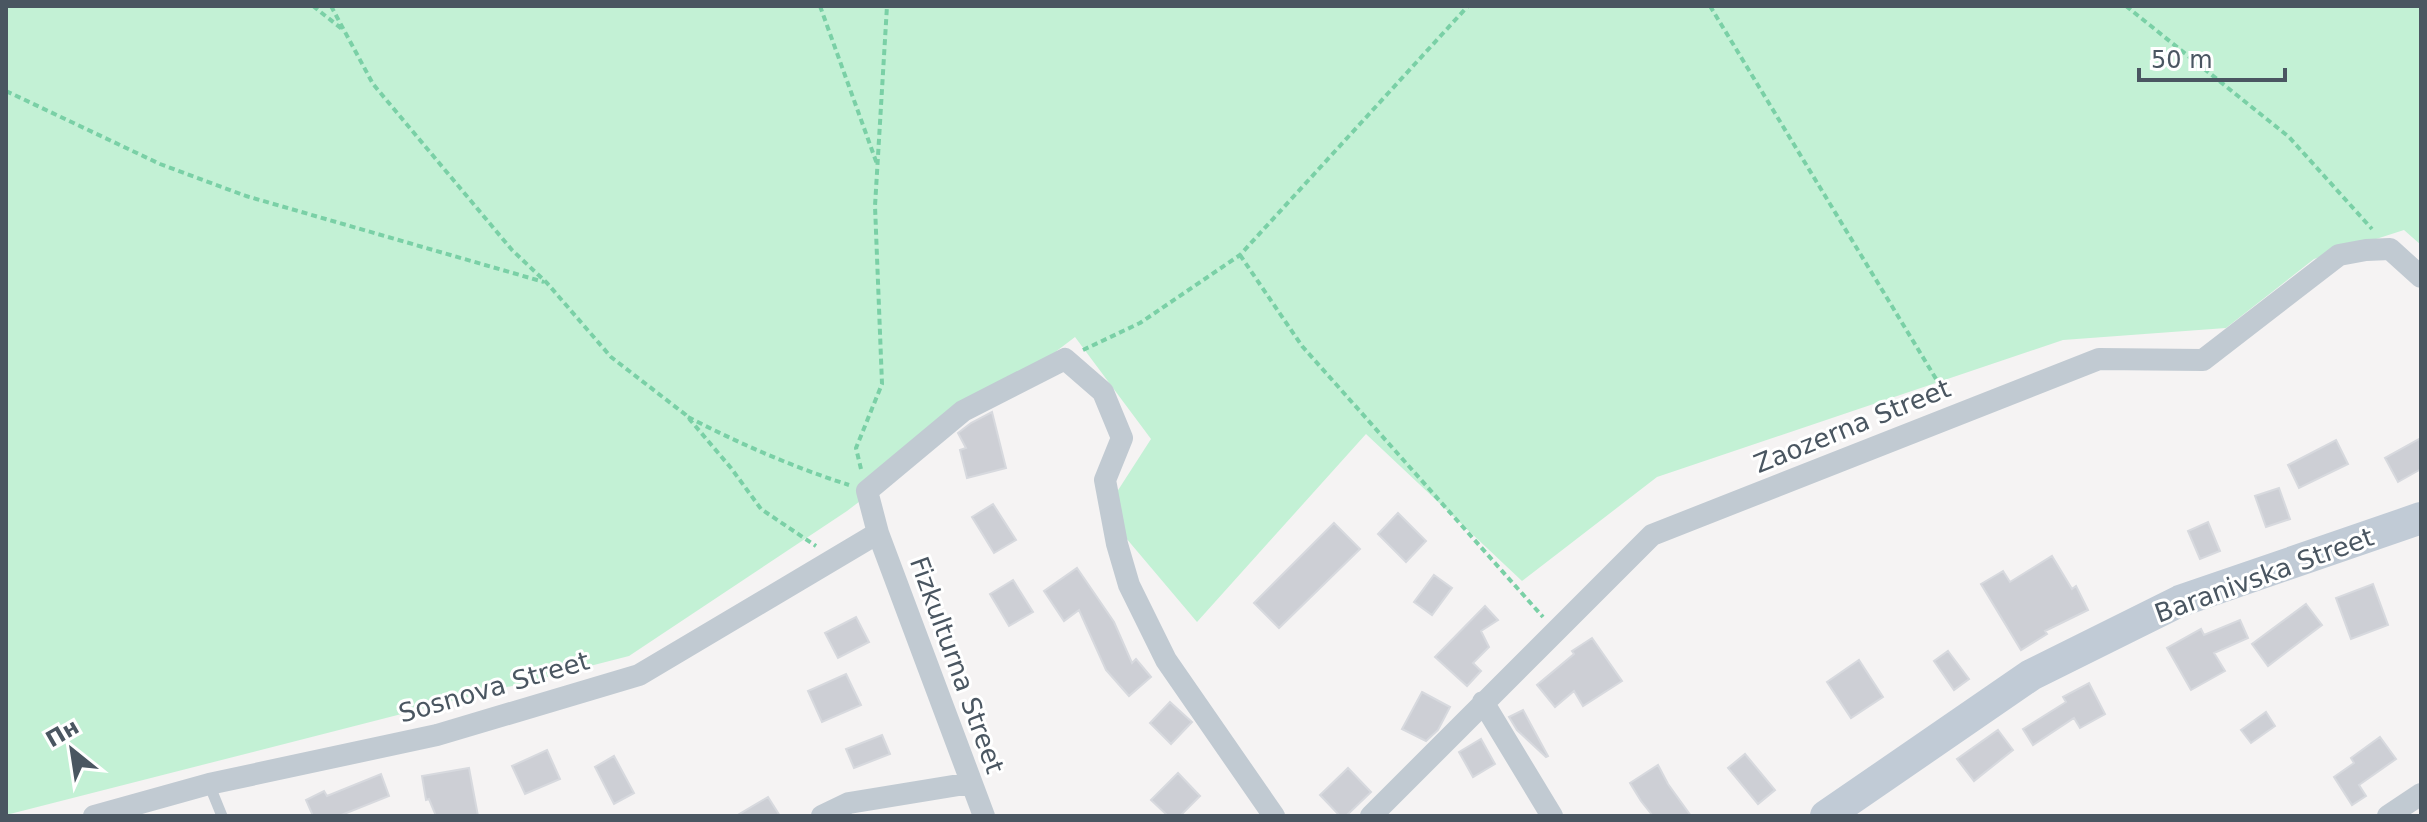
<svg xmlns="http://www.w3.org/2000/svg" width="2427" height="822" viewBox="0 0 2427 822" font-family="'DejaVu Sans',sans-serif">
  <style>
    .green { fill: #c3f1d5 }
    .building { fill: #cdcfd5; stroke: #d7d9de; stroke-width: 2 }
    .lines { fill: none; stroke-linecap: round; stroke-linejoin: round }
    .path { stroke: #7ad0a6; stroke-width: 4; stroke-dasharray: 6 4; stroke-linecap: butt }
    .lane { stroke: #c1cad2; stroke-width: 11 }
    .street { stroke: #c1cad2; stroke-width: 22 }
    .secondary { stroke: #c1cbd6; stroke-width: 32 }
    .labels { text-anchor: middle; stroke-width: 6; stroke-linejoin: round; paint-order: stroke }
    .street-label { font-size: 26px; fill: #4a5661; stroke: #fff }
  </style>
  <rect width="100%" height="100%" fill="#f5f3f3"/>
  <path class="green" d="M6,6H2421V245L2404,230L2314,259L2226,328L2063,340L1657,477L1522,581L1366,434L1197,622L1104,512L1151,439L1075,337L847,511L629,656L6,815Z"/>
  <path class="building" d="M992,412L1006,468L967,478L960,450L966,448L958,433L971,423Z
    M2421,438V469L2398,482L2385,458Z
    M2336,440L2348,464L2299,488L2288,465Z
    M2279,488L2290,519L2266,527L2255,496Z
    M993,504L1016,540L994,553L972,517Z
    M1398,513L1426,541L1406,562L1378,534Z
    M2208,522L2220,551L2200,559L2188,531Z
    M1334,523L1360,549L1279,628L1254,603Z
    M2052,556L2072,589L2076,586L2088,610L2045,631L2047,634L2021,650L1981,584L2003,571L2010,582Z
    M1077,568L1114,622L1132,663L1136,659L1151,677L1129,696L1106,670L1079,610L1064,621L1044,591Z
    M1434,575L1452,588L1432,615L1414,602Z
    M1013,580L1033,612L1009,626L990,594Z
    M2373,584L2388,625L2351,639L2336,598Z
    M2306,604L2322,625L2268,666L2252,644Z
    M1485,606L1498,620L1481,631L1489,647L1473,663L1481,671L1467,686L1435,657Z
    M856,617L869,642L838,658L825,633Z
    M2240,620L2248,638L2214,653L2225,671L2191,690L2167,648L2201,629L2204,635Z
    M1592,638L1622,681L1583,706L1574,691L1555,707L1537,685L1574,654L1572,651Z
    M1948,651L1969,679L1954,690L1934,661Z
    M1859,660L1883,697L1851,718L1827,682Z
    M846,674L861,705L822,722L808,691Z
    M2089,683L2105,714L2080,728L2074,718L2033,745L2023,729L2066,702L2063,697Z
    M1422,692L1450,707L1438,730L1426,741L1402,729Z
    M1170,702L1192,722L1171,744L1150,723Z
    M1523,710L1548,756L1546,757L1517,730L1509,717Z
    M2266,712L2275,726L2251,743L2241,730Z
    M1998,730L2013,750L1974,781L1957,759Z
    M882,735L890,754L854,768L846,749Z
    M2380,737L2396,759L2359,785L2366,796L2352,805L2334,777L2354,763L2351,758Z
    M1481,739L1495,764L1473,777L1459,752Z
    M547,750L560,779L525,794L512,766Z
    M1745,754L1775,790L1758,804L1728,768Z
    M614,756L634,793L614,804L595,767Z
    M1658,765L1668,784L1691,816H1653L1641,801L1630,783Z
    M469,768L478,816H436L429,799L426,800L422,776Z
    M1348,768L1371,792L1346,816H1340L1320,795Z
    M1178,773L1200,796L1180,816H1168L1151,800Z
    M381,774L389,796L339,816H313L306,800L324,791L327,796Z
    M768,797L780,816H736Z"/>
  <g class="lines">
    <path class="path" d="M313,6L342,29
      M331,6L373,84L512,250L547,283L611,357L686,415L731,468L761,509L816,546
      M820,6L877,164
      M1710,6L1947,397
      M2126,6L2289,137L2372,229
      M6,91L160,164L246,196L544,282
      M1240,255L1302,346L1543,617
      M1083,350L1140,323L1240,255L1468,6
      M688,417C740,444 793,467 849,485
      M861,469L856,448L882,384L875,206L887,6"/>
    <path class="lane" d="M209,784L222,816"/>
    <path class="street" d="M1483,702L1552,816
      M94,816L209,784L437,735L639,675L878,533
      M822,816L849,803L971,783
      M984,816L878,533L867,491L963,411L1065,359L1103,392L1122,438L1105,480L1117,544L1129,585L1166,660L1274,816
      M1371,816L1652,535L2099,359L2203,360L2339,255L2366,250L2390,249L2421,277
      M2388,816L2421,794"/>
    <path class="secondary" d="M1826,816L2031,675L2180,601L2421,518"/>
  </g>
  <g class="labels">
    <g class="street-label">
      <text transform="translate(1852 426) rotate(-22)" y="9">Zaozerna Street</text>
      <text transform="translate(2264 575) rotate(-20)" y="9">Baranivska Street</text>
      <text transform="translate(957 665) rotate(70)" y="9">Fizkulturna Street</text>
      <text transform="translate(494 687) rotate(-16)" y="9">Sosnova Street</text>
    </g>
  </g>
  <rect width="2427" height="822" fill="none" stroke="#4a5661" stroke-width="16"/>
  <g transform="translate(72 750) rotate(330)" stroke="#ffffff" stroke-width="6" paint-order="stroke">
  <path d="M0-6L14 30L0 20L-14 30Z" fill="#4a5661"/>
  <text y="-12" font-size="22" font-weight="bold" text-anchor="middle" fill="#4a5661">Пн</text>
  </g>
  <path d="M2139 68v12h146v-12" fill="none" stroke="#4a5661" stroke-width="4"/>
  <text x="2151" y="68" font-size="24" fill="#4a5661" stroke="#ffffff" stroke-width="6" paint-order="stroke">50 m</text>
</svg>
